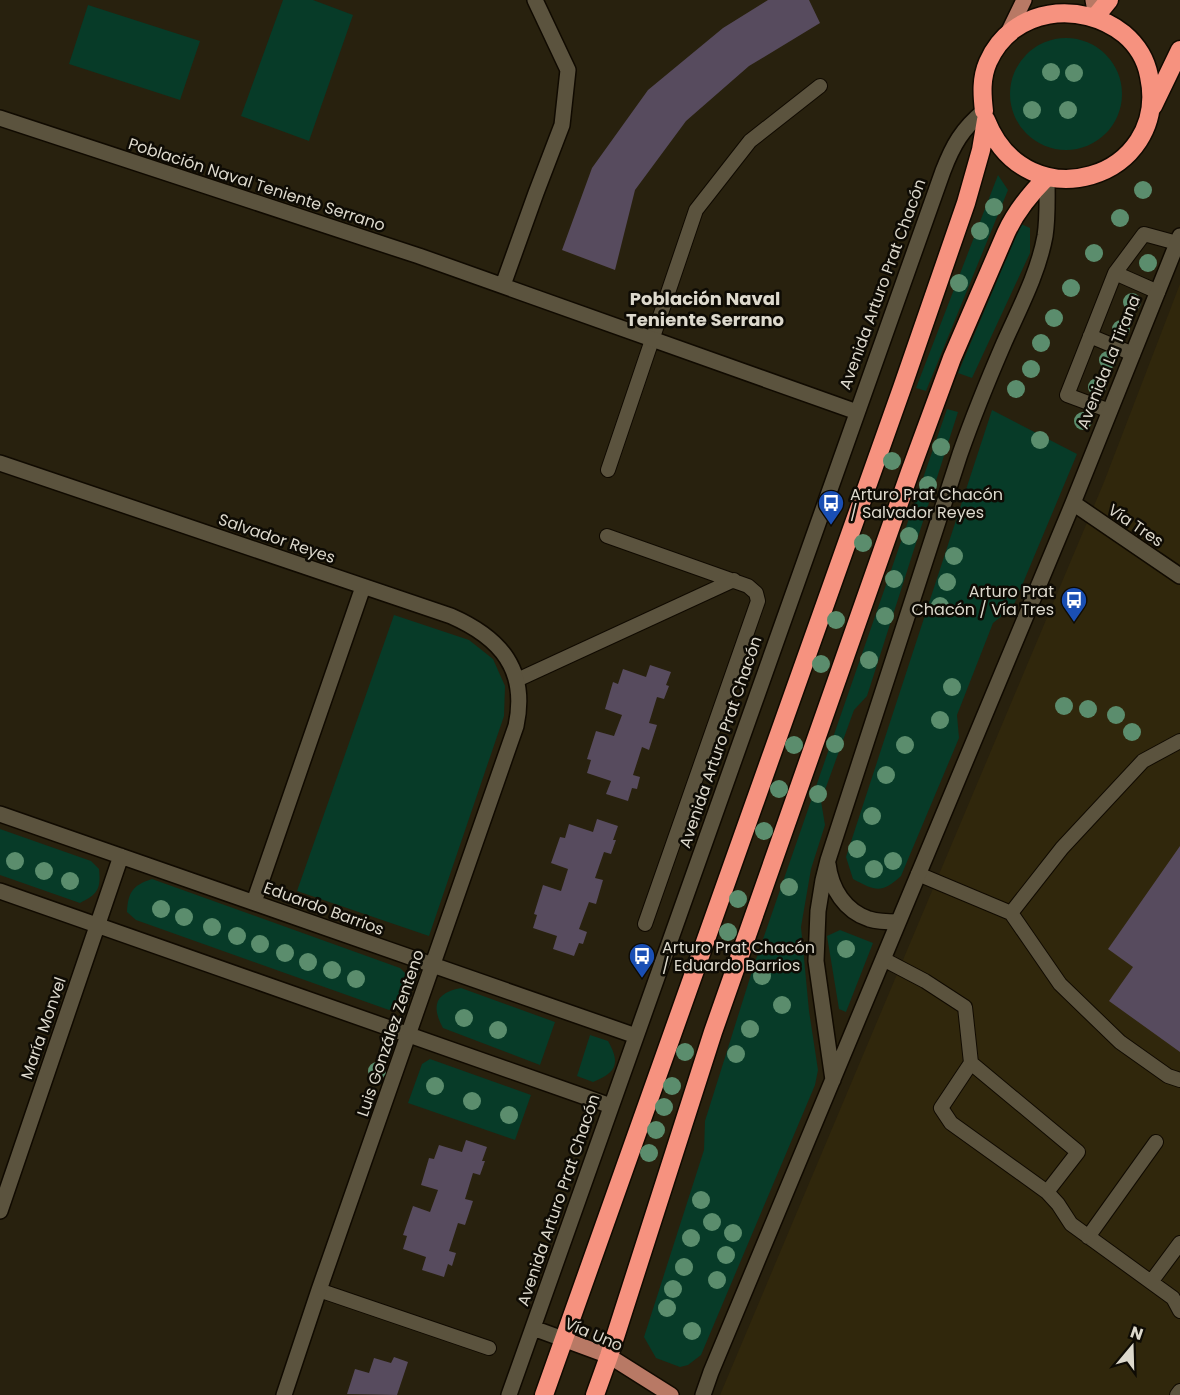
<svg xmlns="http://www.w3.org/2000/svg" width="1180" height="1395" viewBox="0 0 1180 1395" font-family="Poppins,sans-serif">
  <style>
    .built { fill: #30270c }
    .green { fill: #073b28 }
    .building { fill: #574b5e }
    .lines { fill: none; stroke-linecap: round; stroke-linejoin: round }
    .lane-casing { stroke: #100a00; stroke-width: 16 }
    .street-casing { stroke: #100a00; stroke-width: 18 }
    .primary-casing { stroke: #100a00; stroke-width: 18 }
    .highway-casing { stroke: #100a00; stroke-width: 21 }
    .lane { stroke: #5b533e; stroke-width: 14 }
    .street { stroke: #5b533e; stroke-width: 15 }
    .primary { stroke: #b87965; stroke-width: 15 }
    .highway { stroke: #f6927f; stroke-width: 18 }
    .tree { fill: #5b8d6d }
    .labels { text-anchor: middle; stroke-width: 5; stroke-linejoin: round; paint-order: stroke }
    .street-label { font-size: 16px; fill: #ddd9cd; stroke: #0e0b04 }
    .poi-label { font-size: 16px; fill: #ddd9cd; stroke: #0e0b04; text-anchor: start }
    .neighbourhood-label { font-size: 18px; font-weight: bold; fill: #ddd9cd; stroke: #0e0b04 }
  </style>
  <rect width="100%" height="100%" fill="#28210e"/>
  <path class="built" d="M1180,284V1395H720L1104,482Z"/>
  <path class="green" d="M283,0H313L353,15L309,141L241,116Z
    M88,5L200,41L180,100L69,64Z
    M1010 94a56 56 0 1 1 112 0a56 56 0 1 1-112 0Z
    M998,175L1008,190L926,391L916,388Z
    M1021,224L1030,228V253L972,378L958,373Z
    M947,409L958,412L867,696L854,710L821,801L825,825L811,869L801,927L809,1011L818,1070L815,1085L701,1355L688,1365L680,1367L656,1358L644,1337L704,1150L705,1121L754,965Z
    M992,410L1077,454L1013,607L993,623L957,715L959,738L901,876C881,894 876,891 853,879L846,857Z
    M394,615L469,640L493,659L505,686L504,716L429,936L297,891Z
    M0,829L91,861L99,869C101,889 98,894 80,903L0,875Z
    M152,879L400,968L408,976L409,987L407,998L401,1004L389,1010L136,920L127,912C128,892 133,885 152,879Z
    M840,930L873,943L846,1012L839,1009L827,936Z
    M461,988L555,1022L540,1065L443,1028C431,1006 435,993 461,988Z
    M590,1035L608,1041C621,1064 616,1073 593,1082L577,1076Z
    M430,1059L531,1095L515,1140L408,1103L422,1064Z"/>
  <path class="building" d="M768,0H809L820,23L749,66L686,121L635,190L615,270L562,250L592,168L648,90L723,28Z
    M650,665L671,672L666,685L669,686L664,699L657,697L649,723L657,725L649,750L642,747L633,775L640,777L637,789L632,788L628,801L606,794L611,781L587,773L591,760L587,759L596,731L614,736L622,715L605,709L613,682L618,684L623,669L646,677Z
    M597,819L618,826L613,840H616L611,854L604,852L595,878L603,880L596,904L589,902L579,929L587,932L583,944L579,943L574,956L553,949L557,936L533,928L537,915L534,914L543,885L561,891L568,869L551,863L560,837L565,838L569,824L593,832Z
    M1180,846V1052L1109,1001L1133,967L1108,949Z
    M466,1140L487,1147L482,1161H485L480,1175L473,1173L465,1199L473,1201L465,1225L458,1223L449,1251L456,1253L452,1266L448,1264L444,1277L422,1270L426,1257L403,1249L407,1236L403,1235L413,1206L430,1212L438,1190L421,1185L429,1158L434,1159L439,1145L462,1152Z
    M394,1357L408,1362L397,1395L347,1394L355,1369L369,1373L374,1358L391,1363Z"/>
  <g class="lines">
    <g class="lane-casing">
      <path id="lane" d="M1115,273L1144,234L1177,243
        M1090,336L1133,354
        M1110,411L1067,395L1115,273L1158,292
        M608,470L696,210L750,141L820,86
        M607,536L748,586L756,593L758,601L645,924
        M517,680L734,580
        M918,874L1011,913L1060,984L1120,1042L1168,1076L1180,1080
        M1011,913L1062,848L1143,761L1180,741
        M883,959L925,981L965,1007L971,1063L1078,1152L1047,1192L1058,1204L1071,1224L1173,1298L1180,1311
        M971,1063L941,1108L951,1123L1047,1192
        M1088,1237L1156,1142
        M1151,1282L1180,1243
        M319,1290L489,1348
        M1177,1395L1180,1391"/>
    </g>
    <g class="street-casing">
      <path id="street" d="M0,118L419,256L857,412
        M503,285L536,193L562,125L568,70L535,0
        M0,463L451,616C501,638 528,670 516,726L319,1290L284,1395
        M1073,503L1180,576
        M0,814L636,1036
        M828,864C831,889 845,911 869,919C879,922 889,922 898,922
        M0,891L611,1106
        M254,902L363,587
        M833,1080L816,961L818,911L823,880L828,860L960,454C973,417 988,380 1004,343C1019,309 1038,274 1045,236C1048,217 1047,197 1047,177
        M0,1211L121,856
        M533,1328L563,1339
        M509,1395L943,171C953,145 962,129 984,111
        M703,1395L711,1372L1073,503L1180,236"/>
    </g>
    <g class="primary-casing">
      <path id="primary" d="M1093,0L1096,16
        M1008,33L1024,0
        M563,1339L609,1356L671,1395"/>
    </g>
    <g class="highway-casing">
      <path id="highway" d="M1096,16L1109,0
        M1153,106L1180,50
        M984,111C982,94 981,78 988,62C1012,7 1081,0 1124,34C1137,45 1146,60 1149,76C1171,178 1027,224 986,120
        M544,1395L902,388L966,203L981,150L986,120
        M595,1395L609,1356L713,1032L910,472L952,358L1006,233C1016,211 1030,194 1047,177"/>
    </g>
    <use href="#lane" class="lane"/>
    <use href="#street" class="street"/>
    <use href="#primary" class="primary"/>
    <use href="#highway" class="highway"/>
  </g>
  <g class="tree">
    <circle cx="1051" cy="72" r="9"/>
    <circle cx="1074" cy="73" r="9"/>
    <circle cx="1032" cy="110" r="9"/>
    <circle cx="1068" cy="110" r="9"/>
    <circle cx="1143" cy="190" r="9"/>
    <circle cx="994" cy="207" r="9"/>
    <circle cx="1120" cy="218" r="9"/>
    <circle cx="980" cy="231" r="9"/>
    <circle cx="1094" cy="253" r="9"/>
    <circle cx="1148" cy="263" r="9"/>
    <circle cx="959" cy="283" r="9"/>
    <circle cx="1071" cy="288" r="9"/>
    <circle cx="1132" cy="302" r="9"/>
    <circle cx="1054" cy="318" r="9"/>
    <circle cx="1121" cy="329" r="9"/>
    <circle cx="1041" cy="343" r="9"/>
    <circle cx="1108" cy="360" r="9"/>
    <circle cx="1031" cy="369" r="9"/>
    <circle cx="1097" cy="387" r="9"/>
    <circle cx="1016" cy="389" r="9"/>
    <circle cx="1083" cy="421" r="9"/>
    <circle cx="1040" cy="440" r="9"/>
    <circle cx="941" cy="447" r="9"/>
    <circle cx="892" cy="461" r="9"/>
    <circle cx="928" cy="485" r="9"/>
    <circle cx="909" cy="536" r="9"/>
    <circle cx="863" cy="543" r="9"/>
    <circle cx="954" cy="556" r="9"/>
    <circle cx="894" cy="579" r="9"/>
    <circle cx="947" cy="582" r="9"/>
    <circle cx="940" cy="606" r="9"/>
    <circle cx="885" cy="616" r="9"/>
    <circle cx="836" cy="620" r="9"/>
    <circle cx="869" cy="660" r="9"/>
    <circle cx="821" cy="664" r="9"/>
    <circle cx="952" cy="687" r="9"/>
    <circle cx="1064" cy="706" r="9"/>
    <circle cx="1088" cy="709" r="9"/>
    <circle cx="1116" cy="715" r="9"/>
    <circle cx="940" cy="720" r="9"/>
    <circle cx="1132" cy="732" r="9"/>
    <circle cx="835" cy="744" r="9"/>
    <circle cx="794" cy="745" r="9"/>
    <circle cx="905" cy="745" r="9"/>
    <circle cx="886" cy="775" r="9"/>
    <circle cx="779" cy="789" r="9"/>
    <circle cx="818" cy="794" r="9"/>
    <circle cx="872" cy="816" r="9"/>
    <circle cx="764" cy="831" r="9"/>
    <circle cx="857" cy="849" r="9"/>
    <circle cx="15" cy="861" r="9"/>
    <circle cx="893" cy="861" r="9"/>
    <circle cx="874" cy="869" r="9"/>
    <circle cx="44" cy="871" r="9"/>
    <circle cx="70" cy="881" r="9"/>
    <circle cx="789" cy="887" r="9"/>
    <circle cx="738" cy="899" r="9"/>
    <circle cx="161" cy="909" r="9"/>
    <circle cx="184" cy="917" r="9"/>
    <circle cx="212" cy="927" r="9"/>
    <circle cx="728" cy="932" r="9"/>
    <circle cx="237" cy="936" r="9"/>
    <circle cx="260" cy="944" r="9"/>
    <circle cx="846" cy="949" r="9"/>
    <circle cx="285" cy="953" r="9"/>
    <circle cx="308" cy="962" r="9"/>
    <circle cx="332" cy="970" r="9"/>
    <circle cx="762" cy="976" r="9"/>
    <circle cx="356" cy="979" r="9"/>
    <circle cx="782" cy="1005" r="9"/>
    <circle cx="464" cy="1018" r="9"/>
    <circle cx="750" cy="1029" r="9"/>
    <circle cx="498" cy="1030" r="9"/>
    <circle cx="685" cy="1052" r="9"/>
    <circle cx="736" cy="1054" r="9"/>
    <circle cx="377" cy="1071" r="9"/>
    <circle cx="435" cy="1086" r="9"/>
    <circle cx="672" cy="1086" r="9"/>
    <circle cx="472" cy="1101" r="9"/>
    <circle cx="664" cy="1107" r="9"/>
    <circle cx="509" cy="1115" r="9"/>
    <circle cx="656" cy="1130" r="9"/>
    <circle cx="649" cy="1153" r="9"/>
    <circle cx="701" cy="1200" r="9"/>
    <circle cx="712" cy="1222" r="9"/>
    <circle cx="733" cy="1233" r="9"/>
    <circle cx="691" cy="1238" r="9"/>
    <circle cx="726" cy="1255" r="9"/>
    <circle cx="684" cy="1267" r="9"/>
    <circle cx="717" cy="1280" r="9"/>
    <circle cx="673" cy="1289" r="9"/>
    <circle cx="667" cy="1308" r="9"/>
    <circle cx="692" cy="1331" r="9"/>
  </g>
  <defs>
    <g id="bus-pin" transform="scale(1.35)"><path d="M0 17L-7.5 6A9.5 9.5 0 1 1 7.5 6Z" fill="#1a4fb4" stroke="#0e0b04"/><path d="M-5-6H5V4H4V6H2V4H-2V6H-4V4H-5ZM-3.5-4V0h7V-4ZM-3.5 1.2v1.5H-2V1.2ZM2 1.2v1.5H3.5V1.2Z" fill="#fff"/></g>
  </defs>
  <g fill-rule="evenodd">
    <use href="#bus-pin" x="831" y="503"/>
    <use href="#bus-pin" x="1074" y="600"/>
    <use href="#bus-pin" x="642" y="956"/>
  </g>
  <g class="labels">
    <g class="street-label">
      <text transform="translate(257 184) rotate(18)" y="6">Población Naval Teniente Serrano</text>
      <text transform="translate(882 284) rotate(-70)" y="6">Avenida Arturo Prat Chacón</text>
      <text transform="translate(1108 362) rotate(-68)" y="6">Avenida La Tirana</text>
      <text transform="translate(1136 525) rotate(34)" y="6">Vía Tres</text>
      <text transform="translate(277 538) rotate(19)" y="6">Salvador Reyes</text>
      <text transform="translate(720 742) rotate(-71)" y="6">Avenida Arturo Prat Chacón</text>
      <text transform="translate(324 908) rotate(20)" y="6">Eduardo Barrios</text>
      <text transform="translate(43 1028) rotate(-71)" y="6">María Monvel</text>
      <text transform="translate(390 1033) rotate(-71)" y="6">Luis González Zenteno</text>
      <text transform="translate(558 1200) rotate(-71)" y="6">Avenida Arturo Prat Chacón</text>
      <text transform="translate(594 1334) rotate(23)" y="6">Vía Uno</text>
    </g>
    <g class="poi-label">
      <text x="850" y="500">Arturo Prat Chacón<tspan x="850" dy="18">/ Salvador Reyes</tspan></text>
      <text x="1054" y="597" text-anchor="end">Arturo Prat<tspan x="1054" dy="18">Chacón / Vía Tres</tspan></text>
      <text x="662" y="953">Arturo Prat Chacón<tspan x="662" dy="18">/ Eduardo Barrios</tspan></text>
    </g>
    <g class="neighbourhood-label">
      <text x="705" y="305">Población Naval<tspan x="705" dy="21">Teniente Serrano</tspan></text>
    </g>
  </g>
  <g transform="translate(1132 1347) rotate(19)" stroke="#0e0b04" stroke-width="4.5" paint-order="stroke">
  <path d="M0-4.5L10 22L0 15L-10 22Z" fill="#ddd9cd"/>
  <text y="-9" font-size="16" font-weight="bold" text-anchor="middle" fill="#ddd9cd">N</text>
  </g>
</svg>
